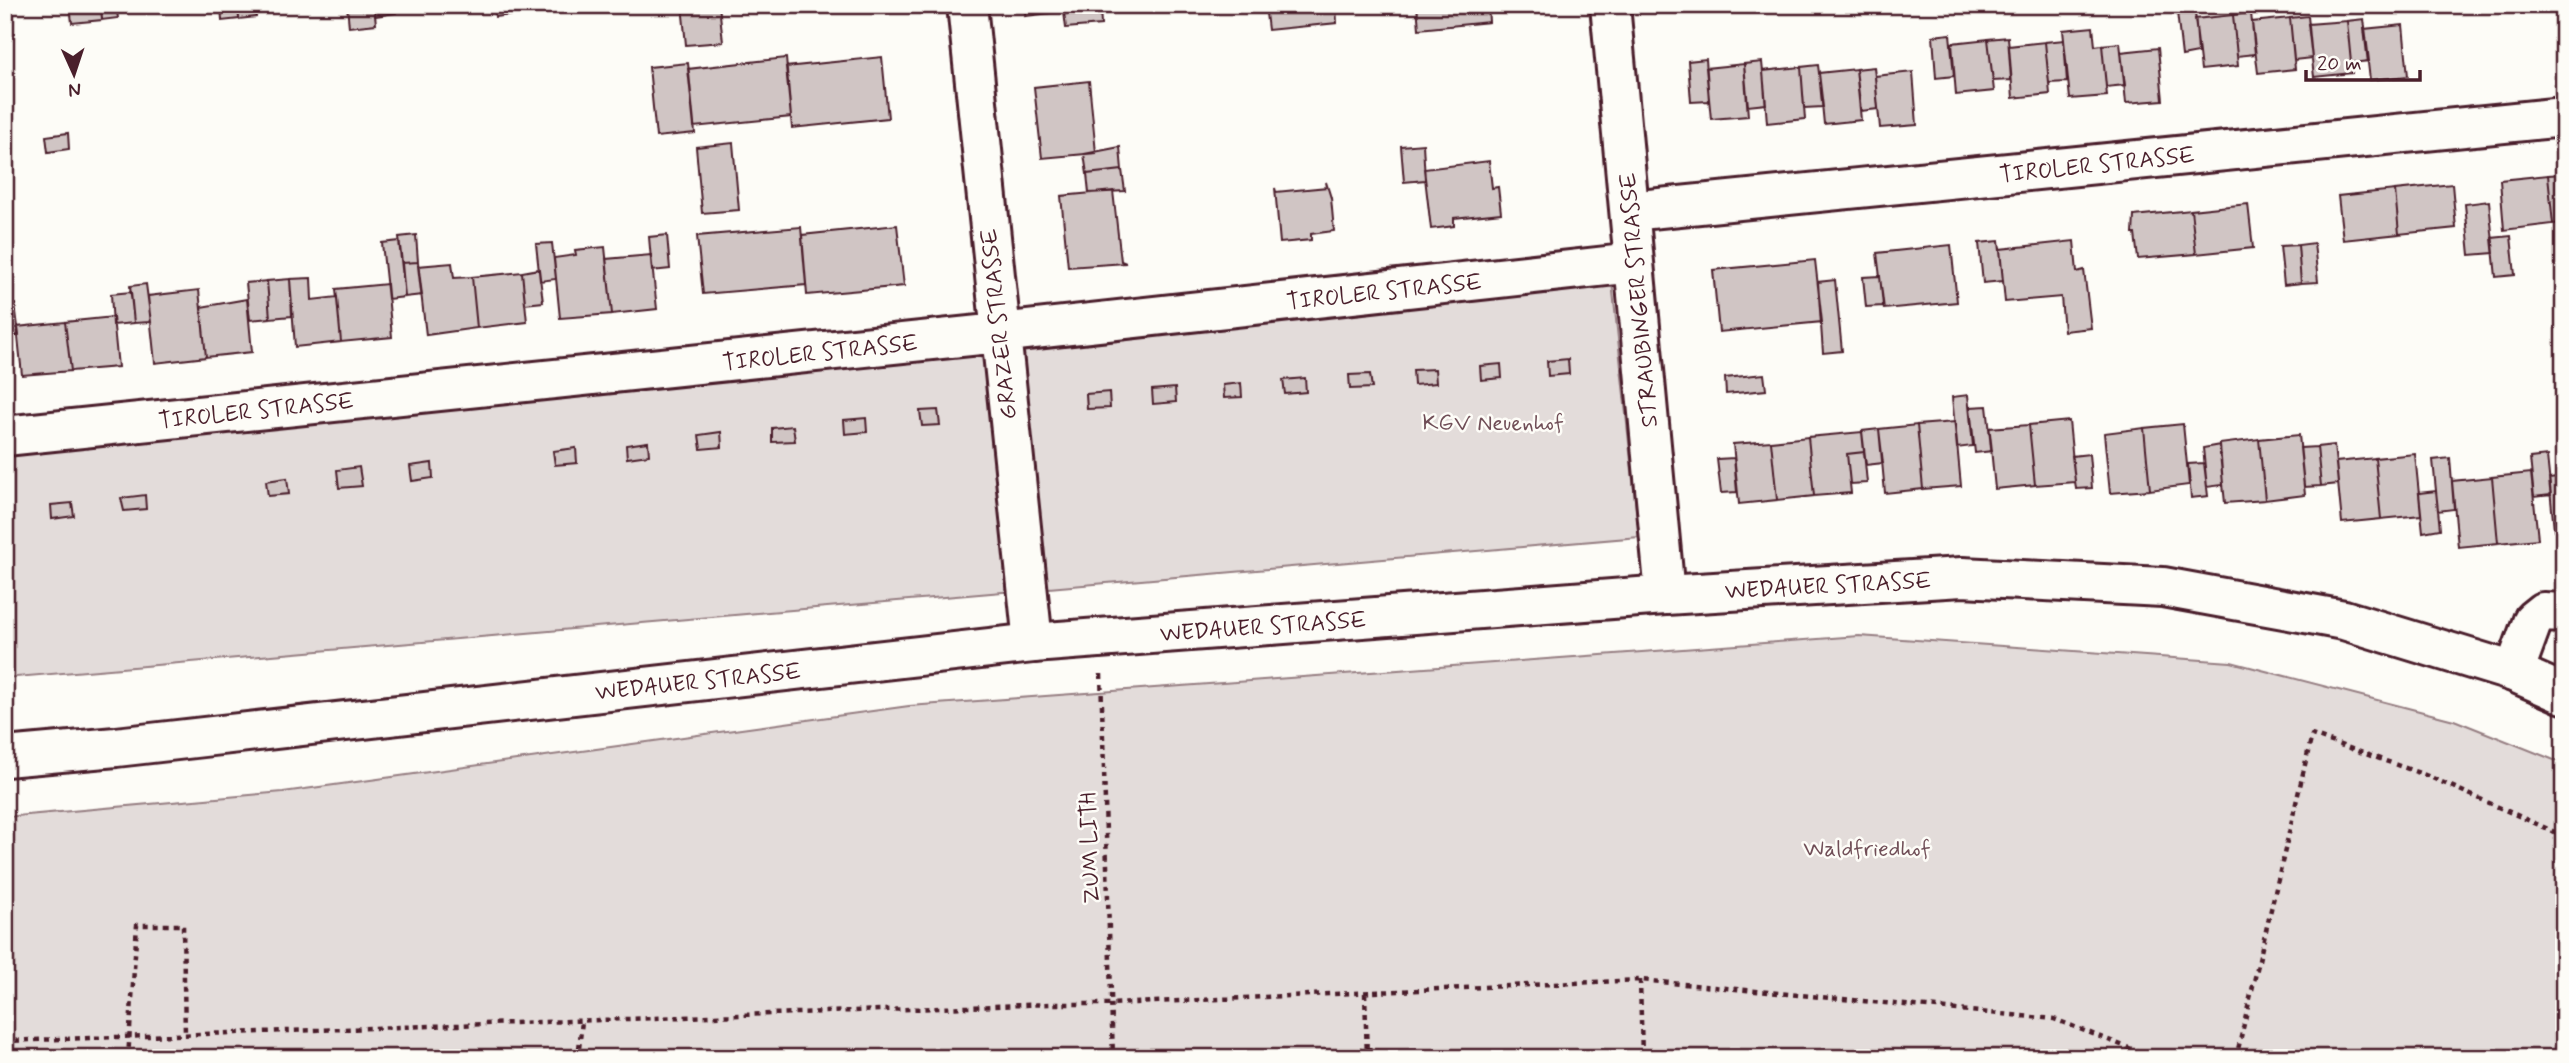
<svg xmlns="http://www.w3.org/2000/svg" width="2569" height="1063" viewBox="0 0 2569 1063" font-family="Mynerve,sans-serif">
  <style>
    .green { fill: #e3dcda; stroke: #967e82; stroke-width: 2 }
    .building { fill: #d0c5c4; stroke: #4a1f2b; stroke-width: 2 }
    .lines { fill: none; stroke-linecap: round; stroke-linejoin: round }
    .minor-casing { stroke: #4a1f2b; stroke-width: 44 }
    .tertiary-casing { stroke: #4a1f2b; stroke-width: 44 }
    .path { stroke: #4a1f2b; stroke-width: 4.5; stroke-dasharray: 5 5; stroke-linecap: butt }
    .minor { stroke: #fdfcf7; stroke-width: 38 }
    .tertiary { stroke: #fdfcf7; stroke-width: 38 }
    .labels { text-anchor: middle; stroke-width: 5; stroke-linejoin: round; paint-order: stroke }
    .street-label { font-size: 23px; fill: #4a1f2b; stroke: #fdfcf7 }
    .park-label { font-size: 23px; fill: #704e57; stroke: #fdfcf7 }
  </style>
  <rect width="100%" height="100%" fill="#fdfcf7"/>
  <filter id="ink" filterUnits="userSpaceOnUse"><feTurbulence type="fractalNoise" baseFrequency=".0143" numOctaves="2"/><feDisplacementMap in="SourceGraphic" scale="14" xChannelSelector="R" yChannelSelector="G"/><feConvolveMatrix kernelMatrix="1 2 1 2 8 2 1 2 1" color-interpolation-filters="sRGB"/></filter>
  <g filter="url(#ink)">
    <path class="green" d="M1612,282L1639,537L5,678V451Z
      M1859,636L2231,662L2454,720L2564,764V1058H5V817L283,792L909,706Z"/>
    <path class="building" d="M70,5H101L102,20L72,23Z
      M101,5H116L118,18L102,20Z
      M221,5H238L239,19L222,21Z
      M238,5H255L256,17L239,19Z
      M347,5H374L376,24L349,27Z
      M374,5H395L396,13L375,16Z
      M494,5H511L512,15L495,17Z
      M511,5H529L530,13L512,15Z
      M622,5H643V9L623,10Z
      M682,5H719L723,42L686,45Z
      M1025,5H1099L1100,7L1025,16Z
      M1265,5H1336L1337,23L1268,30Z
      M1417,5H1488L1489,22L1419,29Z
      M1100,7L1101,25L1066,28L1064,12Z
      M2195,11L2198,53L2182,56L2177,12Z
      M2251,13L2255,54L2237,56L2233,15Z
      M2233,15L2238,66L2201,70L2195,19Z
      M2308,16L2312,58L2294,60L2290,18Z
      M2290,18L2295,69L2258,73L2252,22Z
      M2364,19L2369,61L2351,63L2347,21Z
      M2347,21L2352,73L2314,77L2308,24Z
      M2403,25L2408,76L2370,80L2364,29Z
      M2093,27L2095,46L2102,45L2107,96L2070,99L2063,30Z
      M1950,34L1954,76L1936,78L1933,36Z
      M2008,37L2011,80L1993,81L1988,39Z
      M1988,39L1994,91L1956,95L1952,43Z
      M2064,40L2067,82L2049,83L2045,42Z
      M2045,42L2050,94L2013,98L2009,46Z
      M2120,43L2125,85L2106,87L2102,45Z
      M2158,48L2163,100L2126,103L2121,52Z
      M882,57L888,118L792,128L786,67Z
      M786,58L791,117L694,127L688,69Z
      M1706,59L1709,101L1691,102L1688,61Z
      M1762,62L1766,104L1748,106L1744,64Z
      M688,63L695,133L656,137L649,67Z
      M1744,64L1748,116L1711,119L1706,68Z
      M1818,65L1823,107L1804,108L1801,67Z
      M1801,67L1805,119L1767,123L1763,71Z
      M1874,67L1878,109L1861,111L1856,69Z
      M1856,69L1861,120L1824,124L1819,73Z
      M1913,72L1917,125L1880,128L1875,76Z
      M1089,81L1096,153L1042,158L1034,87Z
      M68,133L69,149L48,152L46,136Z
      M733,143L739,210L702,213L696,147Z
      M1423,144L1425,180L1404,182L1401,146Z
      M1120,147L1122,170L1087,174L1084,154Z
      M1489,161L1492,188L1498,187L1501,213L1454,218V226L1431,229L1424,169Z
      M1122,170L1125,191L1089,193L1087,174Z
      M2564,174V223L2553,224L2548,175Z
      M2548,175L2553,224L2504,230L2500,180Z
      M1326,182L1331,198L1334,231L1311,234V240L1280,243L1275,188L1276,192L1327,187Z
      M2452,184L2456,228L2399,234L2395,190Z
      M2395,190L2399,234L2343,240L2338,196Z
      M1113,191L1121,261L1126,263L1068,267L1061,196Z
      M2489,201L2494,253L2470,255L2465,204Z
      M2248,204L2253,248L2196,254L2191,210Z
      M2191,210L2196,254L2138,259L2135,234H2133L2134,216Z
      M897,225L904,286L807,295L802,235Z
      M801,227L806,285L703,294L697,236Z
      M416,235L418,262L402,263L399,237Z
      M667,235L670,269L652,271L649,237Z
      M2511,236L2515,275L2496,277L2492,238Z
      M399,241L405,297L388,299L382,243Z
      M1999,241L2003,281L1983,283L1979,243Z
      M2074,241L2077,272L2084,270L2091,328L2064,331L2061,297L2005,302L2000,249Z
      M552,243L556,279L540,281L536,244Z
      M2314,243L2318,282L2301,283L2298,245Z
      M1951,245L1957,302L1884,309L1877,253Z
      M2298,245L2301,283L2284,285L2280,246Z
      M605,247L612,314L560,318L554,258L576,255L575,250Z
      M651,255L657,309L612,314L606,259Z
      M1815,260L1822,322L1719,332L1713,270Z
      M418,262L422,295L405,297L402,263Z
      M452,263L454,278L472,277L477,328L426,335L418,266Z
      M539,269L543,302L525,304L522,272Z
      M522,272L527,322L477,328L472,277Z
      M1880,276L1883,306L1866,307L1863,277Z
      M311,278L312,300L337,297L341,342L295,347L290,279Z
      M290,279L292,316L270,318L267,281Z
      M1835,280L1842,351L1823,353L1818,282Z
      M267,281L270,318L250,320L246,283Z
      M146,284L151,322L134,323L130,286Z
      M387,284L392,337L341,342L336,289Z
      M199,290L206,357L155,363L148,296Z
      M131,292L134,323L113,325L111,294Z
      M247,299L252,352L206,357L201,307Z
      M15,304L19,335L5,337V305Z
      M113,317L118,367L71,371L65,322Z
      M65,322L71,371L22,375L17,327Z
      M1568,359L1569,374L1548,376L1547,361Z
      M1501,364L1502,378L1481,380L1480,366Z
      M1435,369L1436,383L1414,385L1413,370Z
      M1370,374L1372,388L1350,389L1349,375Z
      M1764,374L1766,390L1726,394L1725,378Z
      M1305,378L1306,392L1285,394L1283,380Z
      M1241,383L1242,397L1224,398L1223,385Z
      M1175,388L1176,402L1153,404L1152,390Z
      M1109,392L1110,408L1087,409L1086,394Z
      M1968,395L1973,446L1957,448L1952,397Z
      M1987,406L1992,451L1975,453L1970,407Z
      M938,410L940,425L922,426L920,411Z
      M866,418L867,432L845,434L844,420Z
      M2069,421L2075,482L2035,485L2029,425Z
      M1955,422L1961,486L1923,489L1917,425Z
      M2183,424L2189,485L2150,490L2144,428Z
      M1917,425L1923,489L1885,493L1879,429Z
      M2029,425L2035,485L1995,489L1989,428Z
      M793,426L795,441L772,442V428Z
      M2144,428L2150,490L2110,493L2104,433Z
      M1879,429L1883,463L1866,465L1862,431Z
      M721,432L722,447L701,449L699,435Z
      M1862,432L1864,452L1847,454L1851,493L1814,496L1808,437Z
      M2299,435L2305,495L2265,500L2259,439Z
      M1808,437L1814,496L1777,500L1771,441Z
      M2259,439L2265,500L2225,503L2219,444Z
      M1771,441L1777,500L1739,504L1733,444Z
      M648,442L649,455L627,458L626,445Z
      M2220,445L2223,485L2207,487L2203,448Z
      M2334,445L2338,484L2321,486L2317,447Z
      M2317,447L2321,486L2304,487L2300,448Z
      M576,448L577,463L555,465L553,451Z
      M1864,452L1867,483L1850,484L1847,454Z
      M2089,454L2092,488L2076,489L2072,456Z
      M2415,454L2421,515L2381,519L2375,458Z
      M2547,456L2551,495L2534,497L2530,458Z
      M1734,458L1737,492L1721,493L1717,459Z
      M2375,458L2381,519L2342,523L2336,462Z
      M2450,458L2454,509L2438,511L2433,460Z
      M432,463L433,478L412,481L410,466Z
      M2204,463L2208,496L2191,498L2188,464Z
      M359,467L362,486L339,488L337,470Z
      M2531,473L2538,539L2498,543L2492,477Z
      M2492,477L2498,543L2458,547L2452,481Z
      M2564,477V529L2554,530L2549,479Z
      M287,478L289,494L268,496L266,481Z
      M2436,491L2440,529L2423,532L2419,493Z
      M145,495L146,509L124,511L121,498Z
      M72,503L74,516L52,519L51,505Z"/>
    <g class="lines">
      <g class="minor-casing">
        <path id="minor" d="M967,5L1033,643
          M1610,5L1665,595
          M1630,211L2564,117
          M5,436L999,333L1634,263
          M2514,672L2533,620L2543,612L2564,613"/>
      </g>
      <g class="tertiary-casing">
        <path id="tertiary" d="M5,757L116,747L1033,643L1665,595L1962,577L2163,587L2344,620L2514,672L2564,694"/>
      </g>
      <path class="path" d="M1101,674L1113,1058
        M1640,980L1642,1058
        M1365,993L1367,1058
        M5,1041L1052,1004H1111L1640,980L2054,1019L2155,1058
        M128,1058L137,925H183L185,1035
        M578,1058L582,1021
        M1338,1058L1367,1048L1398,1058
        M2236,1058L2312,735L2428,776L2564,836"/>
      <use href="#minor" class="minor"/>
      <use href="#tertiary" class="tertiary"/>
    </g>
  </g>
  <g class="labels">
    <g class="street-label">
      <text transform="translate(2097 164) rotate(-6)" y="8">TIROLER STRASSE</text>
      <text transform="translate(1384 291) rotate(-6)" y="8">TIROLER STRASSE</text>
      <text transform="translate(1638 300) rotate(-95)" y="8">STRAUBINGER STRASSE</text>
      <text transform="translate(998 324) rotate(-96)" y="8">GRAZER STRASSE</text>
      <text transform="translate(820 352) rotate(-6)" y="8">TIROLER STRASSE</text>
      <text transform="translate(256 410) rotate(-6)" y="8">TIROLER STRASSE</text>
      <text transform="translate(1828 585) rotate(-3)" y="8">WEDAUER STRASSE</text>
      <text transform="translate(1263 626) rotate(-4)" y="8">WEDAUER STRASSE</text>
      <text transform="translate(698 681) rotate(-6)" y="8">WEDAUER STRASSE</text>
      <text transform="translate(1089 848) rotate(-92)" y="8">ZUM LITH</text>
    </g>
    <g class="park-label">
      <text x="1493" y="430">KGV Neuenhof</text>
      <text x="1867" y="856">Waldfriedhof</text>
    </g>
  </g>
  <rect width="2569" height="1063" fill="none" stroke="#fdfcf7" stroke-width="28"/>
  <rect x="14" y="14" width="2541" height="1035" fill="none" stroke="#4a1f2b" stroke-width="2.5" filter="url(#ink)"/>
  <g transform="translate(74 74) rotate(177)" stroke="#fdfcf7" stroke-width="5" paint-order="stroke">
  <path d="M0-5L12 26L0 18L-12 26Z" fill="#4a1f2b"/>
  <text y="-10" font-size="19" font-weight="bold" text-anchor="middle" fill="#4a1f2b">N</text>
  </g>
  <path d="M2306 70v10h114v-10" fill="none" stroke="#4a1f2b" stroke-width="3.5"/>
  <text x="2317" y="70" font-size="21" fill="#4a1f2b" stroke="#fdfcf7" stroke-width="5" paint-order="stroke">20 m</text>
</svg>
